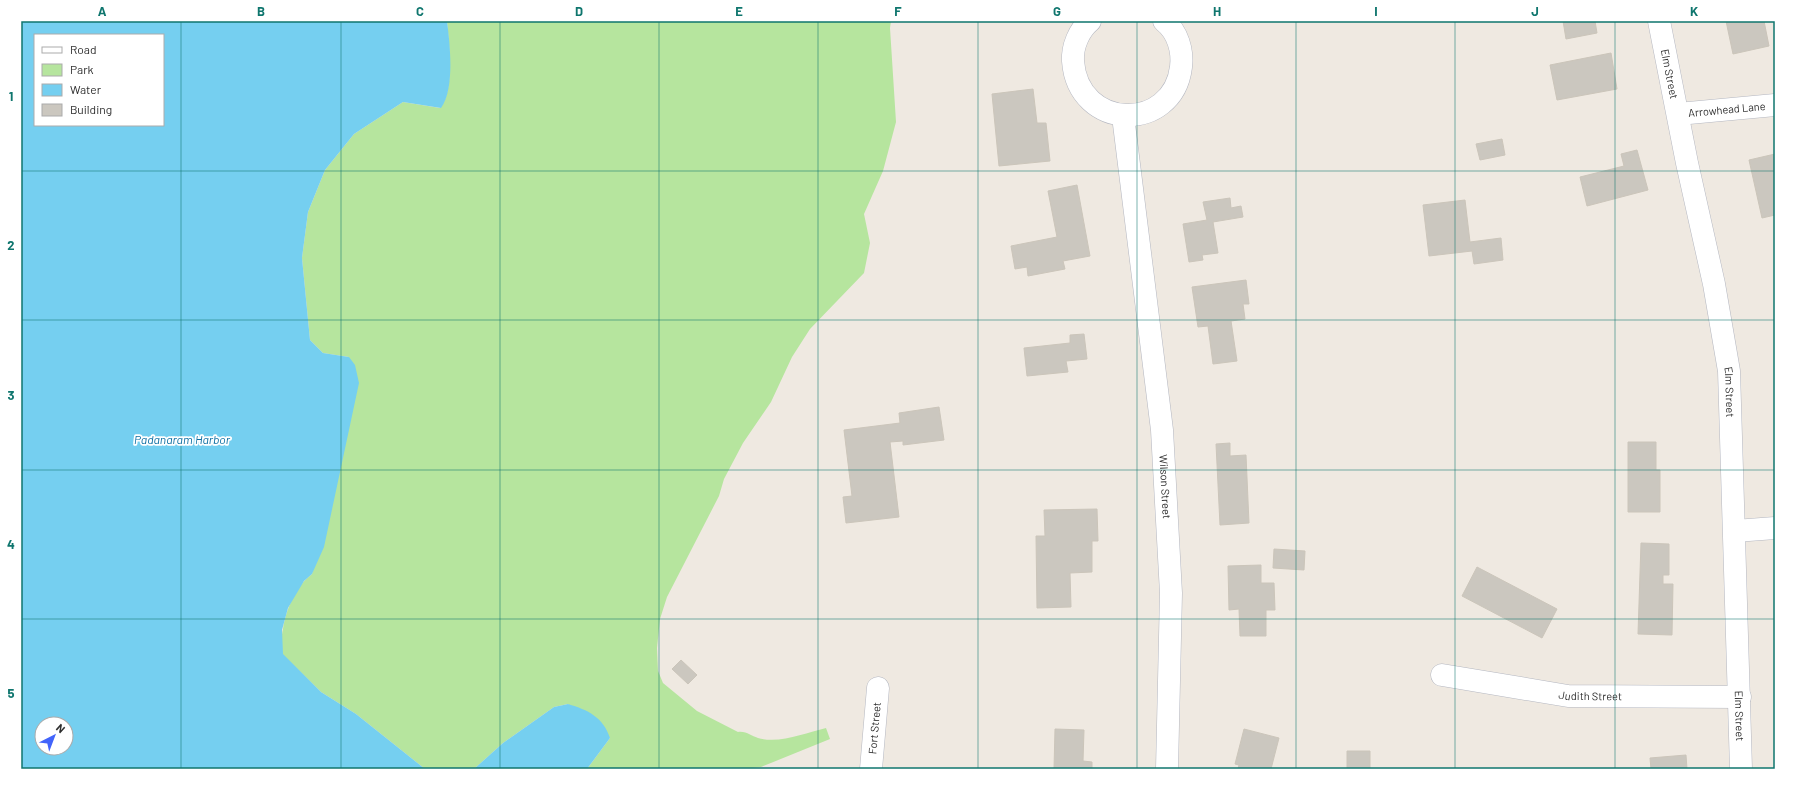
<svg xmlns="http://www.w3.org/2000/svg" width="1796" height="790" viewBox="0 0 1796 790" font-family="Barlow,sans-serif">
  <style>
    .green { fill: #b6e59e }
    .water { fill: #75cff0; fill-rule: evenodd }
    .building { fill: #cbc7bf; stroke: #cbc5ba }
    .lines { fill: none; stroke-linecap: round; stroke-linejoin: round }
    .street-casing { stroke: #b4b7c1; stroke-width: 23 }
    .secondary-casing { stroke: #b4b7c1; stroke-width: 23 }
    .street { stroke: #fff; stroke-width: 22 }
    .secondary { stroke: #fff; stroke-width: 22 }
    .grid { fill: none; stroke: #0f766e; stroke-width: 1; stroke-opacity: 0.55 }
    .labels { text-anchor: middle; stroke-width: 3.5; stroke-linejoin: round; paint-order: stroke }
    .street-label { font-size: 11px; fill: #2e2e2e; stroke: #fff }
    .water-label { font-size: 12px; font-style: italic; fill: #0d6fa3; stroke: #fff }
    .neatline { fill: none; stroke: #0f766e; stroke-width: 1.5 }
    .grid-label { font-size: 13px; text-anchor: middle; font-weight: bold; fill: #0f766e }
  </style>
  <rect width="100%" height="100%" fill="#efe9e1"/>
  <path class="green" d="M447,21H891L890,28L896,122L883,171L864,214L870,243L864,273L810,329L792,357L771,402L743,443L724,479L719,496L667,597L660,619L657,648L658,671L663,683L697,711L738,732C747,731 751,736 758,738C780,744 805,733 826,728L830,739L761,767L743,769H587L610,738L568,704L554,707L503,743L474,769H425L356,714L321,692L282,654C282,646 281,636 283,629C286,609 296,586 312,574L349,357L323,353L310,340L302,258L308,212L325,170L354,134L403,102L440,108C455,90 449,43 447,21Z"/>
  <path class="water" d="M21,21H447C450,44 455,89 441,108L403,102L354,134L325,170L308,212L302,258L310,340L323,353L349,357L355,365L359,383L324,547L312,574L304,581L288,608L282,630L283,654L321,692L356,714L425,769H21ZM35,35H163V125H35ZM42,724H66V748H42Z
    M568,704C588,710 603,717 610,738L587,769H474L503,743L554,707Z"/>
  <path class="building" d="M1563,21H1595L1597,33L1566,39Z
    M1726,21H1764L1769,46L1733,54Z
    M1611,53L1617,89L1557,100L1550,65Z
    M1033,89L1037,123H1046L1050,161L999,166L992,94Z
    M1502,139L1505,155L1480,160L1476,144Z
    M1637,150L1648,190L1587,206L1580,177L1624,166L1621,154Z
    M1775,154V215L1762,218L1749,160Z
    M1077,185L1090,256L1063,261L1065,269L1028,276L1027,267L1015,269L1011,246L1057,237L1048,191Z
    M1230,198L1231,208L1241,206L1243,217L1213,222L1218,253L1202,255L1203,260L1189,262L1183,224L1207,220L1203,202Z
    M1465,200L1470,242L1501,238L1503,260L1474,264L1472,251L1429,256L1423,205Z
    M1246,280L1249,304H1243L1245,319L1231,321L1237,361L1213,364L1208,326L1198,327L1192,287Z
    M1084,334L1087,359L1066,361L1068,372L1027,376L1024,348L1070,343V335Z
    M939,407L944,440L903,445V441L890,442L899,517L846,523L843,497L852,496L844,430L900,423L899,413Z
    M1628,442H1656V470H1660V512H1628Z
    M1230,443V456L1246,455L1249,523L1220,525L1216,444Z
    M1097,509L1098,541H1092V572L1070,573L1071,607L1037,608L1036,536H1045L1044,510Z
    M1641,543L1669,544V575H1663V584H1673L1672,635L1638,634Z
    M1274,549L1305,551L1304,570L1273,568Z
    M1261,565V583H1274L1275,610H1266V636H1240L1239,609L1229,610L1228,566Z
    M1477,567L1557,609L1542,638L1462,596Z
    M681,660L697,675L688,684L672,669Z
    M1055,729L1084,730L1083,761L1092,762V769H1054Z
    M1244,729L1279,738L1271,769H1238L1239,765L1235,764Z
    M1347,751H1370V769H1347Z
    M1686,755L1687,769H1651L1650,758Z"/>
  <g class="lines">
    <g class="street-casing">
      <g id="street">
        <path d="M1090,21C1079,30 1072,47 1073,61C1078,131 1173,133 1181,67C1183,51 1178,32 1164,21"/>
        <path id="s1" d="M1678,114L1775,105"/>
        <path id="s2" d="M1123,116L1162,430L1171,593L1167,769"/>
        <path d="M1735,531L1775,528"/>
        <path id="s3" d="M1442,675L1568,696L1740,697"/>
        <path id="s4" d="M871,769L878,688"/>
      </g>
    </g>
    <g class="secondary-casing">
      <g id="secondary">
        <path id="s5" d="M1659,21L1687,163L1714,284L1729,371L1741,769"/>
      </g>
    </g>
    <use href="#street" class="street"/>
    <use href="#secondary" class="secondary"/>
  </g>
  <path class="grid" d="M181,21V769M341,21V769M500,21V769M659,21V769M818,21V769M978,21V769M1137,21V769M1296,21V769M1455,21V769M1615,21V769M21,171H1775M21,320H1775M21,470H1775M21,619H1775"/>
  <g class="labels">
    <g class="street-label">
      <text dy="4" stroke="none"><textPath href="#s5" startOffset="54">Elm Street</textPath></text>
      <text dy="4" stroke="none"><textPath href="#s1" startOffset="49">Arrowhead Lane</textPath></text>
      <text dy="4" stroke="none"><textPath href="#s5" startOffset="378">Elm Street</textPath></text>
      <text dy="4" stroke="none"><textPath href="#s2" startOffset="373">Wilson Street</textPath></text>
      <text dy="4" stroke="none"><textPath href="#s3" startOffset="150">Judith Street</textPath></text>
      <text dy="4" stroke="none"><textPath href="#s5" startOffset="702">Elm Street</textPath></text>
      <text dy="4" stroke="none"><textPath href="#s4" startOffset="41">Fort Street</textPath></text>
    </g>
    <g class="water-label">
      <text x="182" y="444">Padanaram Harbor</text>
    </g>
  </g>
  <rect width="1796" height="790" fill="none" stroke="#ffffff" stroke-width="44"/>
  <rect x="34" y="34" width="130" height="92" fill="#ffffff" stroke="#ababab"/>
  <rect x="42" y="47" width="20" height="6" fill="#ffffff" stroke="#ababab"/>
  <text x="70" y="54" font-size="12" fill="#2e2e2e">Road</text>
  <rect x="42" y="64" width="20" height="12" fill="#b6e59e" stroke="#ababab"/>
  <text x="70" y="74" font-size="12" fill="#2e2e2e">Park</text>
  <rect x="42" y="84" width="20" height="12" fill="#75cff0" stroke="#ababab"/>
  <text x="70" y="94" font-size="12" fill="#2e2e2e">Water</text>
  <rect x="42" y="104" width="20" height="12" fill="#cbc7bf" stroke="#ababab"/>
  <text x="70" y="114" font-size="12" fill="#2e2e2e">Building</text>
  <g transform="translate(54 736) rotate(42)"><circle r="19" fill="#ffffff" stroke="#ababab"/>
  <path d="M0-3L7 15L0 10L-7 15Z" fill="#4264fb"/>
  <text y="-6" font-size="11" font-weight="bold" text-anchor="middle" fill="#2e2e2e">N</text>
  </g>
  <rect x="22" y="22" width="1752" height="746" class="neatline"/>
  <g class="grid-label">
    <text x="102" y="16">A</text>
    <text x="261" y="16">B</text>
    <text x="420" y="16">C</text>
    <text x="579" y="16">D</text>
    <text x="739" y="16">E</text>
    <text x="898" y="16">F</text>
    <text x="1057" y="16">G</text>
    <text x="1217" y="16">H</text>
    <text x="1376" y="16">I</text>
    <text x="1535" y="16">J</text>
    <text x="1694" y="16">K</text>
    <text x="11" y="101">1</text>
    <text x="11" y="250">2</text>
    <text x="11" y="400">3</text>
    <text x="11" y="549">4</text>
    <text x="11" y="698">5</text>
  </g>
</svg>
